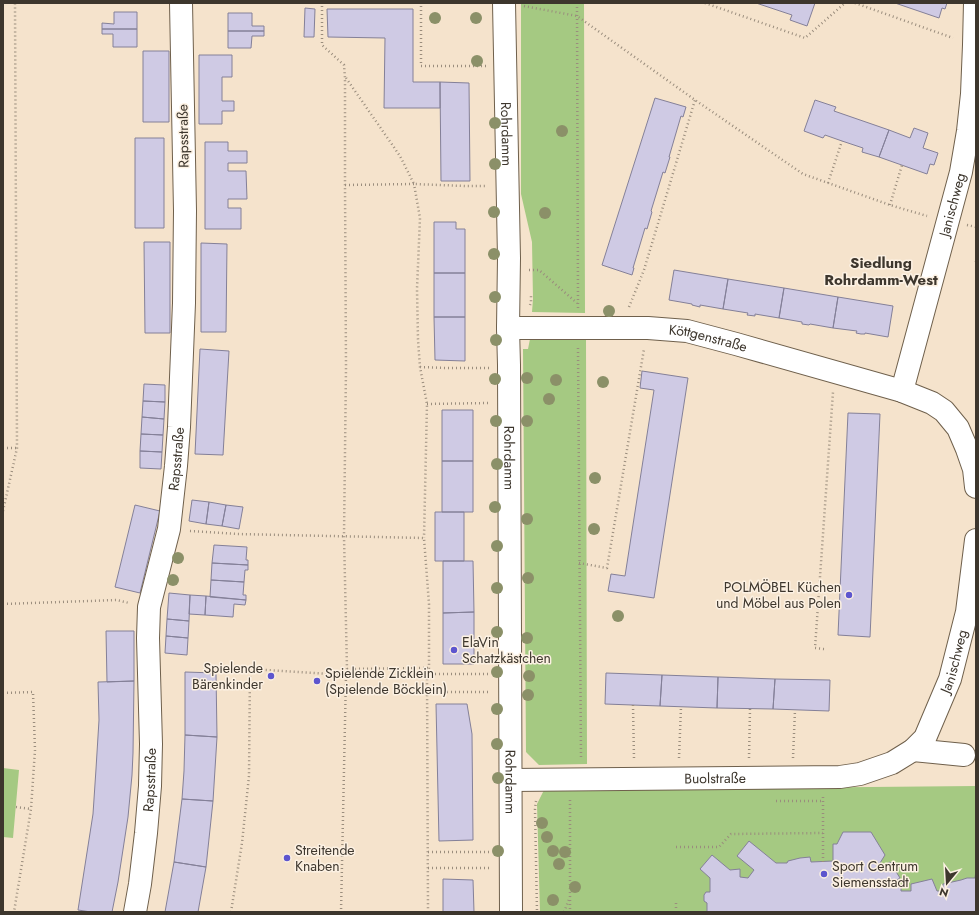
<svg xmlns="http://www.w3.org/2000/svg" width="979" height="915" viewBox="0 0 979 915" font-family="Jost,sans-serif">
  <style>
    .green { fill: #a5c982 }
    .building { fill: #cfcae4; stroke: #848098 }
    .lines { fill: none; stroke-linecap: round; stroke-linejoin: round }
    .minor-casing { stroke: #6f604c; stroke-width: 24 }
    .major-casing { stroke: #6f604c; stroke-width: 24 }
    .path { stroke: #9a8d7d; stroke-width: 2.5; stroke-dasharray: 1 3; stroke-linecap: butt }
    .minor { stroke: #fff; stroke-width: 22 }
    .major { stroke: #fff; stroke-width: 22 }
    .tree { fill: #8b9068 }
    .poi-dot { fill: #5d55ce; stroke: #fcf1e3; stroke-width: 1.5 }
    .labels { text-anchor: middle; stroke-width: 3; stroke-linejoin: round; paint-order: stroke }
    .street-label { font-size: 14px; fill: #3d362d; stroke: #fcf1e3 }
    .poi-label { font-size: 14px; fill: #3d362d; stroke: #fcf1e3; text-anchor: start }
    .neighbourhood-label { font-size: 15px; font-weight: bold; fill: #3d362d; stroke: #fcf1e3 }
  </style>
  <rect width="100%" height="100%" fill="#f5e3cc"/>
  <path class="green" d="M521,3H584L585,313L532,312L533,299L532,242L521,194Z
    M531,338H586L587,764L539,765L526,752L523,349H528L530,339Z
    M3,768L19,770L13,838L3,837Z
    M976,786V912H540L537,804L544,790Z"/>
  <path class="building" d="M756,3H815L807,26L790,20L792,15Z
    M895,3H947L945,9L942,8L939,18Z
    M305,8L315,9L314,37H304Z
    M327,9H413V82H440V108H384L385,38L328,37Z
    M114,12H137V29H102V23L114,24Z
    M228,13H252V26H264V31H228Z
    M102,29H137V47H113V34H102Z
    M228,31H264V36H252L251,48H228Z
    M143,51H169V122H143Z
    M199,55H232V77H222V101H234V111H222V124H199Z
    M440,82L469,83L470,181H441Z
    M655,98L686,107L683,117L681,116L669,157H670L665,173L663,172L651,211L652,212L647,229L645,228L633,268H634L632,275L602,265Z
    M815,100L836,107L834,111L889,130L879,157L862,152L863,148L842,141L825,135L823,138L804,131Z
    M914,128L928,133L923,148L938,153L934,165L930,164L927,174L879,157L889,130L910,138Z
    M135,138H164V228H135Z
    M205,142H228V151H247V163H228V171H246L247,199H228V208H241V229H205Z
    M434,222H456V229H465V273H434Z
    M144,242H170V333H145Z
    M201,243L227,244L226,332H201Z
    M674,270L728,279L723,309L700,305V307L692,305V304L669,300Z
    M434,273H465V317H434Z
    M728,279L784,288L779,318L755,314V316L747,315L748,313L723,309Z
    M784,288L838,297L833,328L810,324L809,325L802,324V322L779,318Z
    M838,297L893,306L888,337L865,333V334H861L856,333L857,331L833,328Z
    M434,317H465V361L435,360Z
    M200,349L229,351L223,455L195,454Z
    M642,371L688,378L654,598L608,591L611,574L625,576L654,390L640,388Z
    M144,384L165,385V402L143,401Z
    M143,401L165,402L164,419L142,417Z
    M442,410H473V461H442Z
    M848,413L880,414L870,637L838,635Z
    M142,417L164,419L163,435L141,434Z
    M141,434L163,435L162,452L140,451Z
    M140,451L162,452L161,469L140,468Z
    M442,461H473V512H442Z
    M192,500L209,502L206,524L189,521Z
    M209,502L226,505L222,526L206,524Z
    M135,505L160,511L140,593L115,587Z
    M226,505L243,507L239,529L222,526Z
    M435,512H464V561H435Z
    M214,545L247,547L246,560H248V565L212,563Z
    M443,561H473L474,612L443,613Z
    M212,563L248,565V570H245L244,582L211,580Z
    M211,580L244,582L243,595H246V600L210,597Z
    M169,593L190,595L189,621L167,619Z
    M190,595L206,596L205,615L189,614Z
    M206,596L246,600L245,605L234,604L233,617L205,615Z
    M474,612V664H443V613Z
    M167,619L189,621L188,638L166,636Z
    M106,631H134V681L107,682Z
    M166,636L188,638L187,655L165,653Z
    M185,672L216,673L217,737L185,735Z
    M606,673L662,675L660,706L605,704Z
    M662,675L718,677L717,708L660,706Z
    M718,677L775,679L773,709L717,708Z
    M775,679L830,680L829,711L773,709Z
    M134,681L133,753L132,775L128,817L118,882L112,912H91L78,910L93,814L96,769L99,720L98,682Z
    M436,704H467L472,734L473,840L439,841Z
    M185,735L217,737L213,801L182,799L184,771Z
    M182,799L213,801L206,867L174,862Z
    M843,832H871L885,855L880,863L884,866L890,862L900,878L897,880L901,888V891H911V884L932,879L937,891H943V884L961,880L967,878H975L976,870V912H707V903L704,901V895L706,892H710V878L700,869L712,855L730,870L740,869V877L748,878L754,870L737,856L749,841L776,863H787L788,861L800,858L810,857L811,862L833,861V844H837Z
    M174,862L206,867L198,912H165Z
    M443,879L473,880L474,912H443Z"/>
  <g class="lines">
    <g class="minor-casing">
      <g id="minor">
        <path id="s1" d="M508,328H648L687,331L736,344L902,391L932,403L944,411L958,428L967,449L974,469L976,487"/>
        <path id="s2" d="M902,391L961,172L968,131L972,94L974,45L975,3"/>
        <path d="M913,750L964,755"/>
        <path id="s3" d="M511,780L840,777L860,774L892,763L913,750L925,738L950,679L967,612L976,540"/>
        <path id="s4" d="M135,912L140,884L146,833L150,786L151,744L148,638L149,607L169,529L176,466L179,427L184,303L185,211L181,3"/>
      </g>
    </g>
    <g class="major-casing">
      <g id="major">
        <path id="s5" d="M504,3L509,258L508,328L509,365L511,912"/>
      </g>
    </g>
    <path class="path" d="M577,3L578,308
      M705,3L805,38L845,3
      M855,3L953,38
      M322,6V45L344,65L345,78V185L346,367L344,536L347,669L346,675L341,912
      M421,6V66H486
      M524,6L577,16L695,100L803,174L890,205L927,216
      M346,78L400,156L414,184L465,186H487
      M828,183L842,141
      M345,185L414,184L420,218L417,289L418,340L420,367L427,404L424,538
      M890,205L902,165
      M967,225L976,227
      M976,262V261
      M529,270H539L577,303
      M530,305L531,302V294
      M629,307L644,270L695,100
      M578,348L581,759
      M420,367L446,368H489
      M427,404L489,403
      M3,448H17
      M3,511L17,448L15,3
      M190,531L237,534L424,538L429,604V668L427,674L428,912
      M579,563L607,568L644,349
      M3,604L117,600L129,603
      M824,649L815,648L833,392
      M347,669L429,668
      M427,674H491
      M427,692H491
      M3,693L33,692L35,750L31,809L14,912
      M633,705L634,759
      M679,758L681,707
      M749,758L750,709
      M793,758L795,710
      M823,797V862
      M570,800V912
      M536,801L535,809L537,912
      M776,801H823
      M16,807L31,809
      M676,847H719L731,834L823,833
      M428,852H491
      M428,868H491
      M676,903V912
      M231,912L242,843L249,776L250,669L346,675
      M564,912L570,897"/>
    <use href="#minor" class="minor"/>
    <use href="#major" class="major"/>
  </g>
  <g class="tree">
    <circle cx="435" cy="18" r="6"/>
    <circle cx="476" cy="18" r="6"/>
    <circle cx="477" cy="61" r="6"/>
    <circle cx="495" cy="123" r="6"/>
    <circle cx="562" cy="131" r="6"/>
    <circle cx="495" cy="164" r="6"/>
    <circle cx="494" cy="212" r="6"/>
    <circle cx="545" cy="213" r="6"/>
    <circle cx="494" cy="254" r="6"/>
    <circle cx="495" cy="297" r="6"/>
    <circle cx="609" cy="311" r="6"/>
    <circle cx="496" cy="340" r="6"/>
    <circle cx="527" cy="378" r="6"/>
    <circle cx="495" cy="379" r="6"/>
    <circle cx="556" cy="380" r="6"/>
    <circle cx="603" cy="382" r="6"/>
    <circle cx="549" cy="399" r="6"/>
    <circle cx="496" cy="421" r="6"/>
    <circle cx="527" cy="421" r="6"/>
    <circle cx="497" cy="464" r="6"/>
    <circle cx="595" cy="478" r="6"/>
    <circle cx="495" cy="507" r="6"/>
    <circle cx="527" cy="519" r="6"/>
    <circle cx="594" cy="529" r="6"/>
    <circle cx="497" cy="546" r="6"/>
    <circle cx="178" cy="558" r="6"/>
    <circle cx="528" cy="578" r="6"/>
    <circle cx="173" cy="580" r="6"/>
    <circle cx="497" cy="588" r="6"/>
    <circle cx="618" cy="616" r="6"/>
    <circle cx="497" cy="632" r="6"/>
    <circle cx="527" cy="638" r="6"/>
    <circle cx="497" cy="672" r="6"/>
    <circle cx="529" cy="676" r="6"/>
    <circle cx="528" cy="695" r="6"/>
    <circle cx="497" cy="709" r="6"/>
    <circle cx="497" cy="744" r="6"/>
    <circle cx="498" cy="778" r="6"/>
    <circle cx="542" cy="823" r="6"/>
    <circle cx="547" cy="837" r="6"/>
    <circle cx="498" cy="851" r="6"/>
    <circle cx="553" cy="851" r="6"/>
    <circle cx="565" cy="852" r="6"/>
    <circle cx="559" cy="864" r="6"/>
    <circle cx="575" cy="887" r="6"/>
    <circle cx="553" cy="900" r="6"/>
  </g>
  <g class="poi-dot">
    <circle cx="849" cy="595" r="4"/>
    <circle cx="454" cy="650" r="4"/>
    <circle cx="271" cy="676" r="4"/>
    <circle cx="317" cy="681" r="4"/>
    <circle cx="287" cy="858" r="4"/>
    <circle cx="824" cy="874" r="4"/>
  </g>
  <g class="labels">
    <g class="street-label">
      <text dy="5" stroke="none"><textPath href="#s5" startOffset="131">Rohrdamm</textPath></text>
      <text transform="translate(183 136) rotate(-91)" y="5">Rapsstraße</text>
      <text dy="5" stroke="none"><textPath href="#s2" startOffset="193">Janischweg</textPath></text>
      <text dy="5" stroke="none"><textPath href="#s1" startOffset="201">Köttgenstraße</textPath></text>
      <text dy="5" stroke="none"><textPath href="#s5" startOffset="455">Rohrdamm</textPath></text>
      <text dy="5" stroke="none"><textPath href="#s4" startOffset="457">Rapsstraße</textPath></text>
      <text dy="5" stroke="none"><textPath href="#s3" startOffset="507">Janischweg</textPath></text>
      <text dy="5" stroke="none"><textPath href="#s3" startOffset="204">Buolstraße</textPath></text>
      <text dy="5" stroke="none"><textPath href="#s4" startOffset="133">Rapsstraße</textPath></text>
      <text dy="5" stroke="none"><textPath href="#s5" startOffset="779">Rohrdamm</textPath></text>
    </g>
    <g class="poi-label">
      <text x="841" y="592" text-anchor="end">POLMÖBEL Küchen<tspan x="841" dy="16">und Möbel aus Polen</tspan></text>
      <text x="462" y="647">ElaVin<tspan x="462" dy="16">Schatzkästchen</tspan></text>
      <text x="263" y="673" text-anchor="end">Spielende<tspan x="263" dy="16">Bärenkinder</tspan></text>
      <text x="325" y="678">Spielende Zicklein<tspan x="325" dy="16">(Spielende Böcklein)</tspan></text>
      <text x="295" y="855">Streitende<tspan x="295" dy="16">Knaben</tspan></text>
      <text x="832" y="871">Sport Centrum<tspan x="832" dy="16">Siemensstadt</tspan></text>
    </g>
    <g class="neighbourhood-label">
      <text x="881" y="268">Siedlung<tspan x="881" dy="17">Rohrdamm-West</tspan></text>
    </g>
  </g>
  <rect width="979" height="915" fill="none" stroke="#3d362d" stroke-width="8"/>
  <g transform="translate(947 883) rotate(198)" stroke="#fcf1e3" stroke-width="3" paint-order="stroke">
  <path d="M0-3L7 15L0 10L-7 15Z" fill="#3d362d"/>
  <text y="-6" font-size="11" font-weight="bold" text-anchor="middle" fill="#3d362d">N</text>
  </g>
</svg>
